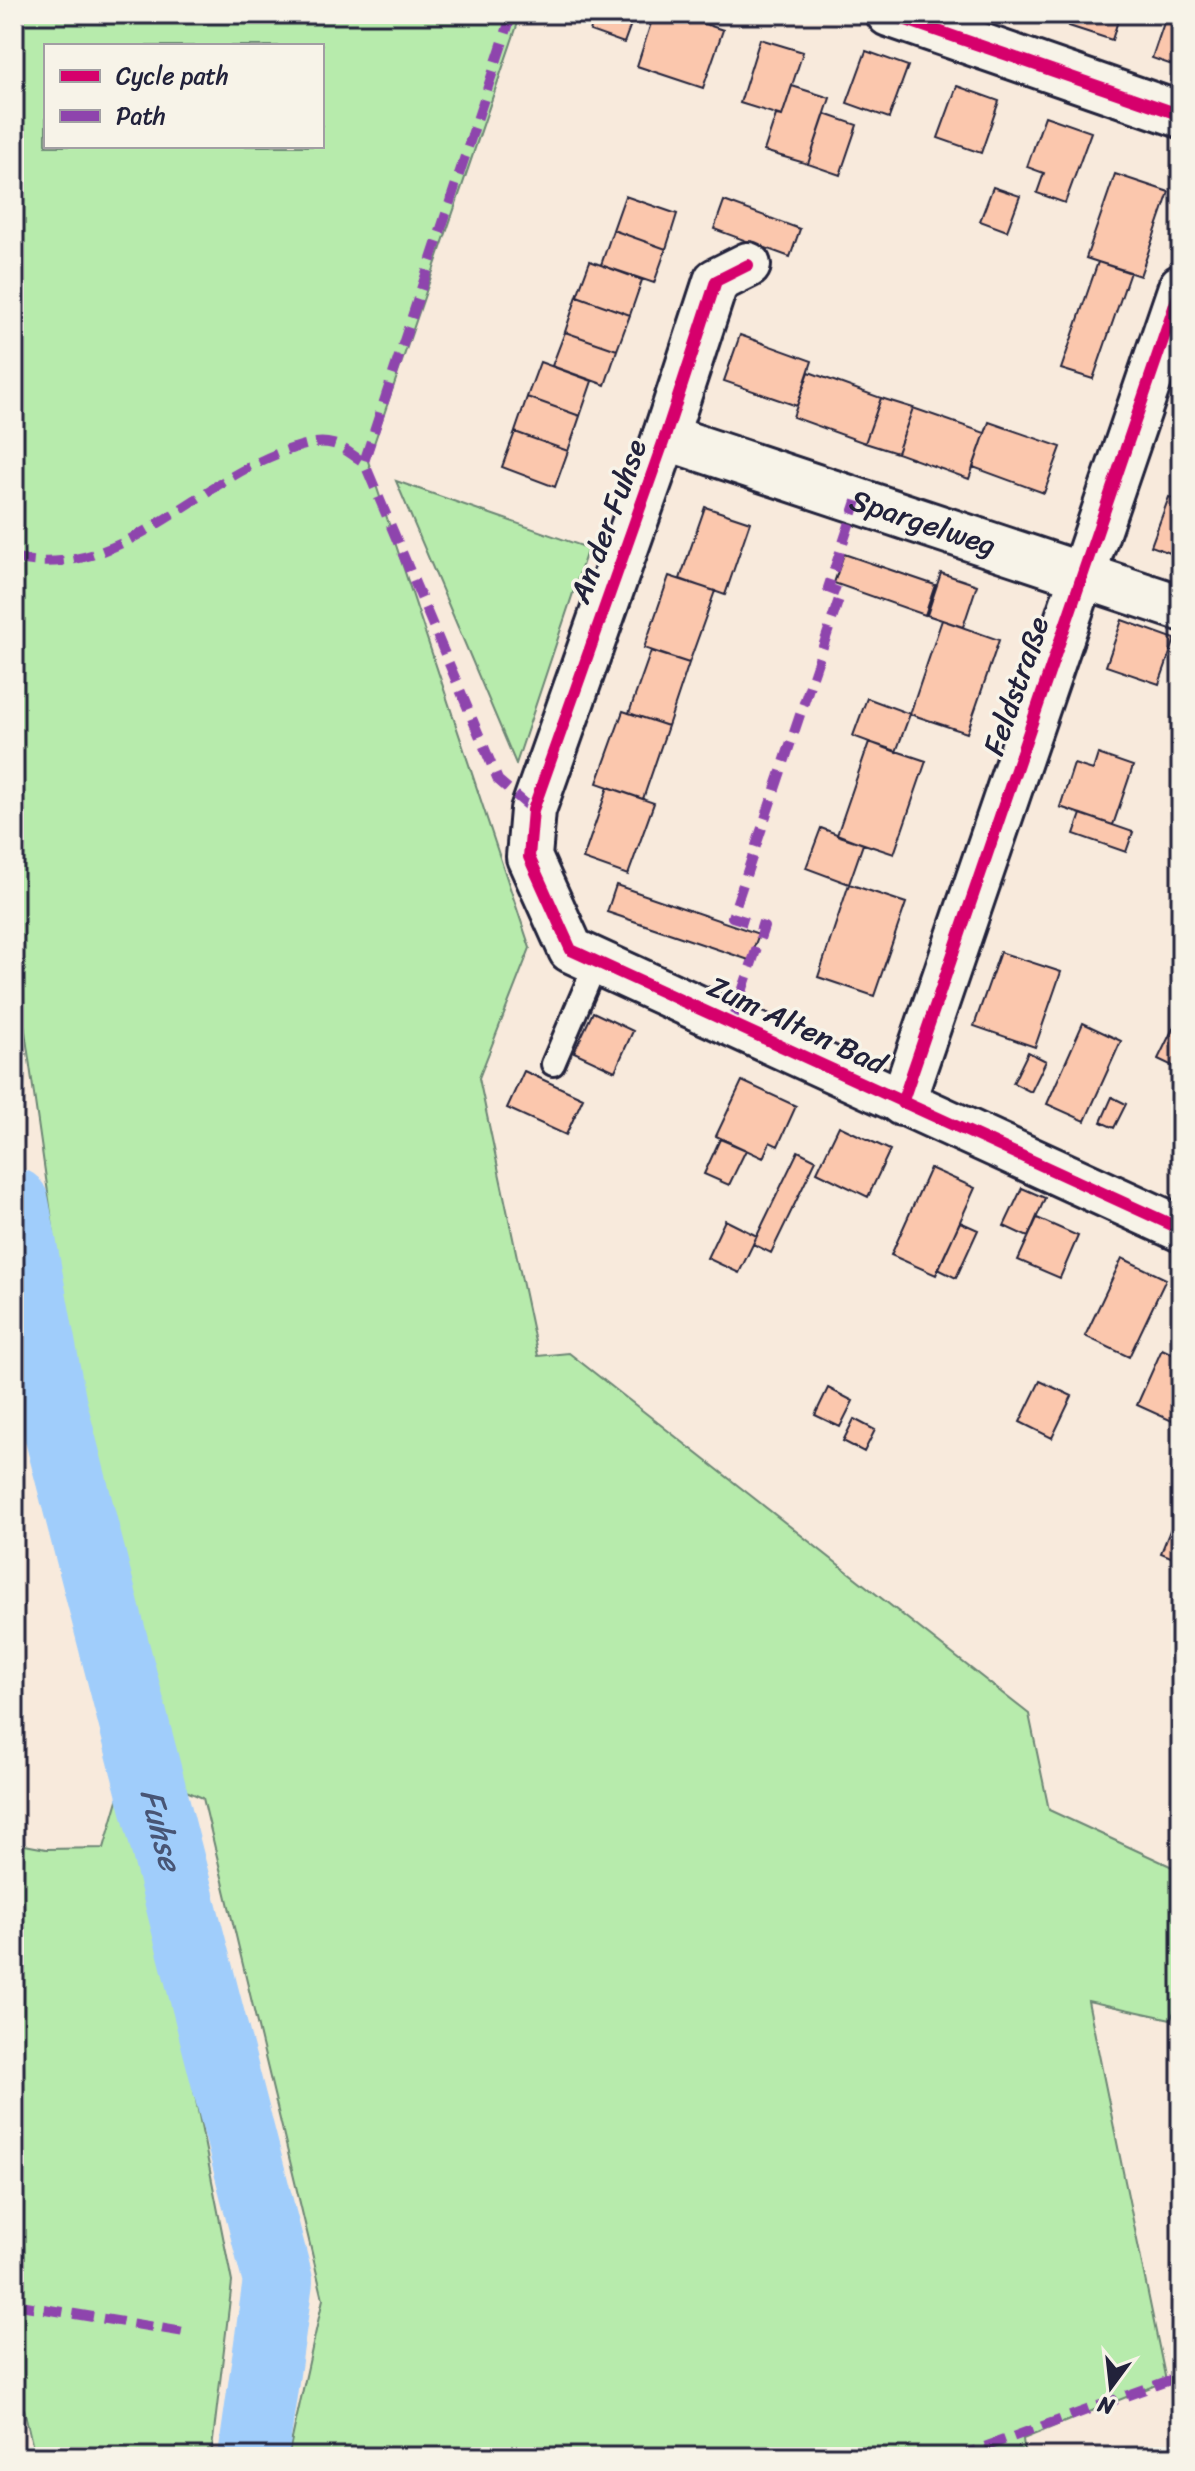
<svg xmlns="http://www.w3.org/2000/svg" width="1195" height="2471" viewBox="0 0 1195 2471" font-family="Sriracha,sans-serif">
  <style>
    .green { fill: #b7ebac; stroke: #6c8674; stroke-width: 2; fill-rule: evenodd }
    .lines { fill: none; stroke-linecap: round; stroke-linejoin: round }
    .river { stroke: #a0cdfb; stroke-width: 70 }
    .building { fill: #fbc7ad; stroke: #22223b; stroke-width: 2 }
    .service-casing { stroke: #22223b; stroke-width: 28 }
    .minor-casing { stroke: #22223b; stroke-width: 50 }
    .service { stroke: #f7f3e8; stroke-width: 22 }
    .minor { stroke: #f7f3e8; stroke-width: 44 }
    .quiet { stroke: #8e44ad; stroke-width: 10; stroke-dasharray: 20 10; stroke-linecap: butt }
    .cycleway-casing { stroke: #f7f3e8; stroke-width: 17 }
    .cycleway { stroke: #d6006c; stroke-width: 12 }
    .labels { text-anchor: middle; stroke-width: 7; stroke-linejoin: round; paint-order: stroke }
    .street-label { font-size: 30px; fill: #22223b; stroke: #f7f3e8 }
    .water-label { font-size: 32px; font-style: italic; fill: #485575; stroke: #f7f3e8 }
  </style>
  <rect width="100%" height="100%" fill="#f8eadc"/>
  <filter id="ink" filterUnits="userSpaceOnUse"><feTurbulence type="fractalNoise" baseFrequency=".0125" numOctaves="2"/><feDisplacementMap in="SourceGraphic" scale="16" xChannelSelector="R" yChannelSelector="G"/><feConvolveMatrix kernelMatrix="1 2 1 2 8 2 1 2 1" color-interpolation-filters="sRGB"/></filter>
  <g filter="url(#ink)">
    <path class="green" d="M14,14H521L368,461L530,948L479,1078L538,1356L569,1353L1029,1714L1049,1810L1181,1871V1995L1171,2019L1088,2001L1166,2381L1023,2439L1025,2457H288L323,2299L203,1798L186,1791L79,1410L14,954ZM322,46V146H46V46Z
      M396,481L588,548L516,764Z
      M129,1762L232,2282L211,2457H35L24,2409L14,2405V1843L46,1849L104,1848Z"/>
    <g class="lines">
      <path class="river" id="s1" d="M14,1203L52,1406L278,2281L253,2457"/>
    </g>
    <path class="building" d="M596,14H614L632,21L624,43L590,31Z
      M654,14H675L723,30L703,88L637,66Z
      M1073,14H1120L1112,40L1069,26Z
      M1167,14H1181V68L1152,58Z
      M760,39L803,52L782,116L740,103Z
      M866,51L908,66L889,118L847,103Z
      M792,86L830,98L808,164L764,151L776,115L782,116Z
      M957,86L999,101L981,153L938,138Z
      M825,114L857,125L840,175L808,164Z
      M1045,116L1091,132L1065,203L1037,193L1044,173L1027,167Z
      M1115,174L1169,192L1140,276L1086,258Z
      M993,187L1020,196L1007,231L980,221Z
      M625,196L677,214L666,249L613,230Z
      M724,201L800,229L790,257L714,229Z
      M613,230L666,249L654,283L601,265Z
      M590,261L642,280L630,315L577,296Z
      M1098,262L1130,272L1093,379L1061,369Z
      M577,296L630,315L617,350L565,332Z
      M565,332L617,350L605,385L552,366Z
      M740,335L812,361L797,406L724,381Z
      M540,362L592,381L580,416L527,397Z
      M809,372L881,398L865,443L793,417Z
      M527,397L580,416L568,451L515,432Z
      M881,398L913,408L897,453L865,443Z
      M913,408L985,433L969,479L897,453Z
      M989,422L1061,447L1044,493L973,467Z
      M515,432L568,451L555,487L502,467Z
      M1169,497L1181,501V557L1151,546Z
      M705,507L750,522L725,595L680,579Z
      M844,554L935,585L925,615L834,583Z
      M941,573L977,585L963,627L927,615Z
      M669,576L715,591L689,663L644,648Z
      M942,620L999,640L967,733L910,714Z
      M1122,620L1175,639L1159,684L1106,666Z
      M651,651L689,663L668,726L629,713Z
      M867,698L910,714L896,752L853,736Z
      M623,711L668,726L643,799L597,783Z
      M869,742L926,761L894,854L837,835Z
      M1098,754L1133,766L1113,825L1060,807L1074,764L1093,770Z
      M608,787L654,803L628,875L583,859Z
      M1081,814L1133,832L1126,852L1074,834Z
      M821,828L863,844L849,884L806,868Z
      M849,884L906,903L874,996L818,977Z
      M616,885L759,934L749,960L607,912Z
      M1000,952L1061,972L1035,1047L974,1026Z
      M593,1012L633,1031L615,1071L574,1052Z
      M1181,1012V1070L1158,1059Z
      M1083,1023L1121,1041L1085,1121L1047,1104Z
      M1028,1052L1046,1061L1031,1092L1013,1083Z
      M524,1071L583,1098L566,1135L507,1108Z
      M742,1081L796,1106L778,1146L770,1142L763,1158L716,1136Z
      M1112,1097L1126,1104L1114,1128L1101,1122Z
      M1181,1123V1152L1170,1147Z
      M839,1126L890,1150L868,1197L817,1172Z
      M720,1139L746,1150L729,1185L704,1174Z
      M798,1151L816,1160L771,1253L753,1244Z
      M930,1168L975,1188L936,1275L891,1255Z
      M1022,1188L1045,1198L1028,1237L1004,1226Z
      M1037,1218L1078,1236L1060,1278L1018,1260Z
      M725,1220L757,1236L739,1273L707,1258Z
      M960,1222L978,1230L956,1278L938,1269Z
      M1122,1258L1166,1279L1129,1357L1085,1336Z
      M1162,1349L1181,1358V1425L1137,1405Z
      M1040,1381L1072,1396L1052,1438L1020,1422Z
      M828,1388L853,1401L840,1427L815,1415Z
      M854,1419L875,1430L864,1452L843,1441Z
      M1175,1518L1181,1520L1178,1560L1161,1553Z"/>
    <g class="lines">
      <g class="service-casing">
        <path id="service" d="M553,1064L597,961"/>
      </g>
      <g class="minor-casing">
        <g id="minor">
          <path d="M889,14L1181,115"/>
          <path d="M748,265L716,281L665,437L533,810L529,857L571,950L1181,1229"/>
          <path id="s2" d="M665,437L1181,608"/>
          <path d="M902,1103L1181,287"/>
        </g>
      </g>
      <use href="#service" class="service"/>
      <use href="#minor" class="minor"/>
      <path class="quiet" d="M512,14L364,462L498,780L533,810
        M14,558C121,583 197,478 291,449C305,445 318,440 333,444C344,447 354,457 364,462
        M731,1024L764,927L732,917L841,593L828,588L857,501
        M14,2304L184,2332
        M957,2457L1181,2376"/>
      <g class="cycleway-casing">
        <path id="cycleway" d="M889,14L1181,115
          M748,265L716,281L665,437L533,810L529,857L571,950L1181,1229
          M902,1103L1181,287"/>
      </g>
      <use href="#cycleway" class="cycleway"/>
    </g>
  </g>
  <g class="labels">
    <g class="street-label">
      <text transform="translate(608 521) rotate(-70)" y="10">An der Fuhse</text>
      <text dy="10" stroke="none"><textPath href="#s2" startOffset="272">Spargelweg</textPath></text>
      <text transform="translate(1016 686) rotate(-71)" y="10">Feldstraße</text>
      <text transform="translate(797 1025) rotate(25)" y="10">Zum Alten Bad</text>
    </g>
    <g class="water-label">
      <text dy="11" stroke="none"><textPath href="#s1" startOffset="644">Fuhse</textPath></text>
    </g>
  </g>
  <rect width="1195" height="2471" fill="none" stroke="#f7f3e8" stroke-width="48"/>
  <rect x="24" y="24" width="1147" height="2423" fill="none" stroke="#22223b" stroke-width="3" filter="url(#ink)"/>
  <rect x="44" y="44" width="280" height="104" fill="#f7f3e8" stroke="#a29fa3" stroke-width="2"/>
  <rect x="60" y="70" width="40" height="12" fill="#d6006c" stroke="#a29fa3" stroke-width="2"/>
  <text x="116" y="84" font-size="24" fill="#22223b">Cycle path</text>
  <rect x="60" y="110" width="40" height="12" fill="#8e44ad" stroke="#a29fa3" stroke-width="2"/>
  <text x="116" y="124" font-size="24" fill="#22223b">Path</text>
  <g transform="translate(1111 2387) rotate(195)" stroke="#f7f3e8" stroke-width="6" paint-order="stroke">
  <path d="M0-6L14 30L0 20L-14 30Z" fill="#22223b"/>
  <text y="-12" font-size="22" font-weight="bold" text-anchor="middle" fill="#22223b">N</text>
  </g>
</svg>
